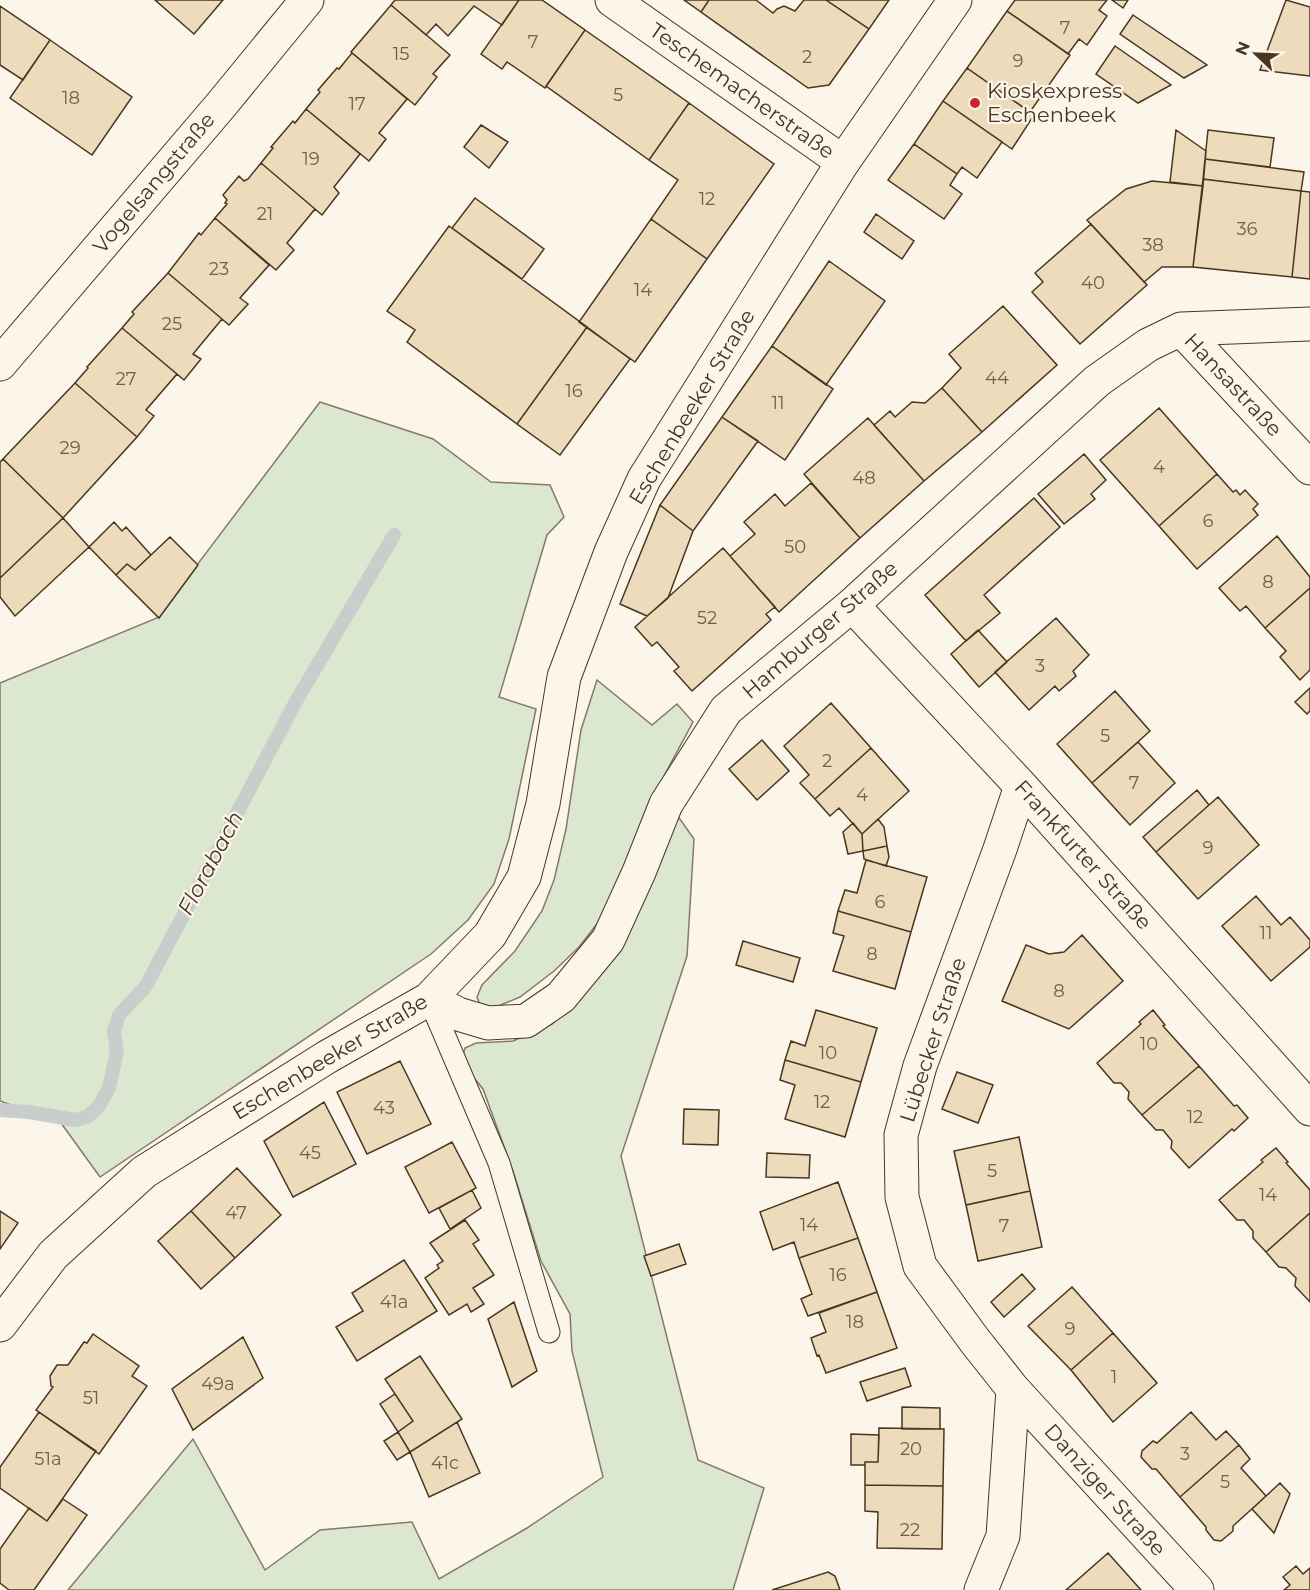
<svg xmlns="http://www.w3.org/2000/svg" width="1310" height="1590" viewBox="0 0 1310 1590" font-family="Montserrat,sans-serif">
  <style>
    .green { fill: #dce7d0; stroke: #887966; stroke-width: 1.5 }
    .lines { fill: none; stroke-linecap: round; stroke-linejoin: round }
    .stream { stroke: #c9cecd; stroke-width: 14 }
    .building { fill: #ecdcbc; stroke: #4a3520; stroke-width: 1.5 }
    .service-casing { stroke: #4a3520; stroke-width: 23 }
    .minor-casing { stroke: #4a3520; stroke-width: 35 }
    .tertiary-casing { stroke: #4a3520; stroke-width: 35 }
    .service { stroke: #fbf6e9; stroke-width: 21 }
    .minor { stroke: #fbf6e9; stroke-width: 33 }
    .tertiary { stroke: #fbf6e9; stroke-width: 33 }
    .poi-dot { fill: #c62828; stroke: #fbf6e9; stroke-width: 2 }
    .labels { text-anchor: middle; stroke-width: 4.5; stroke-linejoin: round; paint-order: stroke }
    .number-label { font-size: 18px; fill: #725f47 }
    .street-label { font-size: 21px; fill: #4a3520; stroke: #fbf6e9 }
    .poi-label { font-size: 21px; fill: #4a3520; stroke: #fbf6e9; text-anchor: start }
    .water-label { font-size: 22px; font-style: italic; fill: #4a3520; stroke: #fbf6e9 }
  </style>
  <rect width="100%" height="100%" fill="#fbf6e9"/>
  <path class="green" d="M320,402L433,439L491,482L550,485L564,517L547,535L499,697L536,709L509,839L494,884L468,920L431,954L100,1177L61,1123L0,1101V683L157,618Z
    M597,680L652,725L677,704L693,722L665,774L603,916L579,947L554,971L520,997L491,1009L480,1005L477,997L482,985L515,951L542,911L554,880L566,829L581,730Z
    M677,815L694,839L687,956L621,1156L698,1460L764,1488L733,1590H68L193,1439L265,1570L320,1530L412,1522L439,1579L527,1528L603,1477L572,1351L570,1314L541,1261L513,1171L483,1089L461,1062L465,1048L476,1043L513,1041L552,1024L589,989Z"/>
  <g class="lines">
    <path class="stream" d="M0,1110L29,1112L75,1120L87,1117L98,1107L109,1088L117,1051L114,1031L119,1015L146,986L295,703L394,535"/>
  </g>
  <path class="building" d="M155,0H223L194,34Z
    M395,0H519L502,25L474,6L448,36L436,24L426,35L391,5Z
    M519,0H542L585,30L545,88L507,62L502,69L481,54Z
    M684,0H709L701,12Z
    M709,0H756L773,13L777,9L784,6L795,11L804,0H826L869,29L829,85L808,88L701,12Z
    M826,0H889L869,29Z
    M1015,0H1107L1099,10L1107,16L1087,45L1079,39L1068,54L1007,11Z
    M1112,0H1128L1123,8Z
    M1286,0L1310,7V76L1260,70Z
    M391,5L450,55L433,74L437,77L415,105L351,52Z
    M0,6L50,40L23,80L0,65Z
    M1007,11L1070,55L1030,112L967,68Z
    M1133,15L1207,65L1184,78L1120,34Z
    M585,30L689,103L649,160L546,86Z
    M50,40L132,97L92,155L10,98Z
    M1115,46L1171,85L1138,103L1096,74Z
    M352,53L407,99L379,133L386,139L369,161L306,109L320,92L318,90L337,68L339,69Z
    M967,68L1034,115L1012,149L943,101Z
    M943,101L1002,142L977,178L962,167L957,174L914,144Z
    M689,103L774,164L707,259L651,219L678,180L649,160Z
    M306,109L360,154L334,187L339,193L322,215L261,163L273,148L271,147L293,121L295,123Z
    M481,125L508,142L489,168L464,147Z
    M1176,130L1206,151L1203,186L1170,182Z
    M1208,130L1274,138L1270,167L1205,159Z
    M914,144L957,174L950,185L962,194L944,219L888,180Z
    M1205,159L1304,172L1301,191L1203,179Z
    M261,163L315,209L287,243L294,250L276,270L215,218L227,204L225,203L227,200L223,195L239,176L244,181L248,179Z
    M1203,179L1301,191L1292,277L1193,267Z
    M1152,181L1203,186L1193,267H1162L1144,282L1087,220L1126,189Z
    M1301,191L1310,192V279L1292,277Z
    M475,198L544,249L522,279L452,228Z
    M876,214L914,241L902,259L864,232Z
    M215,218L269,265L240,298L248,304L229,325L168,273L199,233L201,235Z
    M651,219L707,259L635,362L579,322Z
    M1091,224L1147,285L1080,344L1032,292L1043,282L1035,273Z
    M449,226L587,327L517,424L407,342L415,330L387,311Z
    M829,261L885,301L826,385L772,346Z
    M168,273L222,319L193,354L201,359L184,380L122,328L134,314L132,312Z
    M1003,306L1057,365L982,432L942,388L961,368L949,354Z
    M587,327L630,359L560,455L517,424Z
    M122,328L177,374L146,410L154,416L137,437L75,383L88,368L87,367Z
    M772,346L833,389L785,460L722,417Z
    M75,383L137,437L63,518L3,459Z
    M942,388L982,432L924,481L874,425L890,411L895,417L912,402L925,403Z
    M1159,408L1217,474L1159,526L1100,460Z
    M722,417L758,441L693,531L660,505Z
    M868,418L924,481L860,538L804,474Z
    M1084,454L1106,480L1091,494L1095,499L1064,524L1038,494Z
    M3,459L63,518L0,578V462Z
    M1217,474L1233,492L1236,490L1240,495L1245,490L1258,504L1253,509L1258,515L1197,569L1159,526Z
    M811,483L860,538L779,612L730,556L755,534L744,522L775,494L785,506Z
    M1034,498L1060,527L984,595L1000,613L966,641L925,595Z
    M660,505L693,531L668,598L647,616L620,604Z
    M63,518L89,547L15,616L0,597V578Z
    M114,522L122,531L126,527L151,555L135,570L127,564L116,575L89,547Z
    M1277,536L1310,577V588L1265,628L1246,606L1240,611L1219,588Z
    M170,537L198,565L159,618L116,575L127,564L135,570Z
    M723,548L775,607L766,614L771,620L692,691L674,671L679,667L657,642L652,646L635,627Z
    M1310,588V670L1300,680L1280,657L1286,651L1265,628Z
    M1056,618L1089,655L1073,671L1076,676L1059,691L1055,686L1029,710L995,672Z
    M978,630L1007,662L979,687L951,654Z
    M1310,688V711L1307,714L1295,702Z
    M1115,691L1150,731L1092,783L1057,744Z
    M831,703L871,748L815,799L800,783L809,775L784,746Z
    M762,740L789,771L757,800L729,769Z
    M1138,742L1175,783L1130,825L1092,783Z
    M871,748L909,791L862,834L839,808L830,816L815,799Z
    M1197,790L1209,805L1156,852L1143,837Z
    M1218,797L1259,845L1198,899L1156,852Z
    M878,819L884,827L887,846L863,851L862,834Z
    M853,823L862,834L863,851L848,854L843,832Z
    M887,846L889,857L886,866L864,859L863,851Z
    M866,860L927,877L911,932L838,911L845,890L857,893Z
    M1256,896L1281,925L1290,917L1310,940V947L1271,981L1222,926Z
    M838,911L911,932L895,989L833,971L844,936L833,933Z
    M1082,935L1123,981L1069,1029L1002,1001L1026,945L1049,954L1064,952Z
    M743,941L800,958L793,982L736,965Z
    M816,1010L877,1028L861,1082L785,1060L791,1041L805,1046Z
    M1153,1010L1165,1025L1163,1026L1199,1066L1142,1115L1128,1099L1129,1092L1121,1083H1114L1097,1063L1141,1024L1139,1022Z
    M785,1060L861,1082L845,1137L785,1119L795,1085L780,1080Z
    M400,1061L431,1124L367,1154L337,1092Z
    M1199,1066L1234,1106L1237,1105L1248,1118L1234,1131L1232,1129L1189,1168L1171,1148L1172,1141L1163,1130H1156L1142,1115Z
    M957,1072L993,1085L978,1123L942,1109Z
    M324,1102L356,1164L293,1197L264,1141Z
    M684,1109L719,1110L718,1145L683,1144Z
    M1019,1137L1030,1191L966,1205L954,1151Z
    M452,1142L476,1188L429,1213L405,1167Z
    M1276,1148L1288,1162L1286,1163L1310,1190V1213L1266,1252L1253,1238V1231L1244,1220H1237L1219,1200L1263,1162L1261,1160Z
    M767,1153L810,1155L809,1178L766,1177Z
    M237,1168L281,1215L235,1258L191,1211Z
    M838,1182L858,1238L799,1258L794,1242L773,1250L760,1212Z
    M472,1190L481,1208L450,1229L439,1208Z
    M1030,1191L1042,1247L978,1261L966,1205Z
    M0,1211L18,1223L0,1249Z
    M191,1211L235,1258L201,1289L158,1241Z
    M1310,1213V1302L1295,1286L1296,1278L1286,1268L1279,1267L1266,1252Z
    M465,1220L479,1240L473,1244L494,1275L473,1288L484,1304L471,1312L467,1304L449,1315L425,1278L439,1268L437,1265L443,1261L430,1243Z
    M858,1238L877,1292L808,1316L801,1299L812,1294L799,1258Z
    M679,1244L686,1264L651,1276L644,1256Z
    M404,1260L437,1311L357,1361L336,1327L363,1311L352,1293Z
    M1022,1274L1035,1289L1004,1317L991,1302Z
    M1072,1287L1113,1333L1071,1370L1028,1326Z
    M877,1292L897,1348L826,1373L819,1355L817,1356L811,1338L826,1332L819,1313Z
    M514,1302L537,1371L512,1387L488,1319Z
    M1113,1333L1157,1383L1113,1422L1071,1370Z
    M93,1334L139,1366L132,1376L147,1386L99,1454L36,1410L53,1387L51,1386L50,1376L57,1365H68L84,1342L87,1343Z
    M243,1337L263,1378L193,1430L172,1389Z
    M420,1356L462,1419L410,1452L398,1432L413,1421L385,1379Z
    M905,1368L911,1386L867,1401L860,1382Z
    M395,1394L413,1421L398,1432L380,1404Z
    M902,1407L940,1408V1429H902Z
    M39,1412L96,1451L47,1521L0,1488V1467Z
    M1191,1412L1216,1440L1226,1431L1239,1445L1180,1497L1156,1469H1152L1141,1457L1142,1451L1153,1441L1157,1443Z
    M457,1422L480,1473L429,1497L410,1452Z
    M879,1428L944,1429L943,1486L865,1485V1462H878Z
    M398,1432L410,1452L397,1460L384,1441Z
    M851,1434L879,1435L878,1462H865V1465H851Z
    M1239,1445L1250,1459L1241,1468L1266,1496L1233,1526V1531L1221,1541L1214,1540L1206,1530V1527L1180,1497Z
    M1280,1483L1290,1494L1274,1533L1252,1509Z
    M865,1485L943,1486L942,1549L877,1548L878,1512L865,1511Z
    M63,1499L87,1515L34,1590H9L0,1583V1549L29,1508L47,1521Z
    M1108,1553L1141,1590H1066Z
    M1296,1566L1303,1574L1310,1568V1590H1284L1290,1585L1283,1577Z
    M828,1572L835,1576L840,1590H772Z"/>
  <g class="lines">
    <g class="service-casing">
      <path id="service" d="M429,999L499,1163L549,1332"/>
    </g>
    <g class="minor-casing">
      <path id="minor" d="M1181,329L1310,468
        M852,605L1021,786L1310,1109
        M1021,786L1000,849L920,1066L901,1135L902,1197L920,1266L975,1341L1013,1389L1197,1590
        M429,999L458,1014L488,1023L526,1021L561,997L608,940L639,872L666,804L726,710L852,605L1097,381L1148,345L1181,329L1310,324
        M0,1325L53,1255L144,1172L327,1057L429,999L490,935L524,877L543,804L564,677L611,552L644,479L843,162
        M981,1590L1003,1536L1013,1389"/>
    </g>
    <g class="tertiary-casing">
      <path id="tertiary" d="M612,0L843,162L955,0
        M0,364L221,105L307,0"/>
    </g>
    <use href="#service" class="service"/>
    <use href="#minor" class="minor"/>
    <use href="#tertiary" class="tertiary"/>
  </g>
  <circle class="poi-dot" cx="975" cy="103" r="6"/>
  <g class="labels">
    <g class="number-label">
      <text x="1065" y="34">7</text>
      <text x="533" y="48">7</text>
      <text x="401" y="60">15</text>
      <text x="807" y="63">2</text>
      <text x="1018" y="67">9</text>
      <text x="618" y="101">5</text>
      <text x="71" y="104">18</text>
      <text x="357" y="110">17</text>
      <text x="311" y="165">19</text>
      <text x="707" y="205">12</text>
      <text x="265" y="220">21</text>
      <text x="1247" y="235">36</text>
      <text x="1153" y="251">38</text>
      <text x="219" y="275">23</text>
      <text x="1093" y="289">40</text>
      <text x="643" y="296">14</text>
      <text x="172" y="330">25</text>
      <text x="997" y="384">44</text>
      <text x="126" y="385">27</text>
      <text x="574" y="397">16</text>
      <text x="778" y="409">11</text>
      <text x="70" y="454">29</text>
      <text x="1159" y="473">4</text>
      <text x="864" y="484">48</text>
      <text x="1208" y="527">6</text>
      <text x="795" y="553">50</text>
      <text x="1268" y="588">8</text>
      <text x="707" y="624">52</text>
      <text x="1040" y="672">3</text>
      <text x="1105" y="742">5</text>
      <text x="827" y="767">2</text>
      <text x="1134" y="789">7</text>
      <text x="862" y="801">4</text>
      <text x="1208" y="854">9</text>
      <text x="880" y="908">6</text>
      <text x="1266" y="939">11</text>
      <text x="872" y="960">8</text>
      <text x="1059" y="997">8</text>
      <text x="1149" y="1050">10</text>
      <text x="828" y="1059">10</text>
      <text x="822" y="1108">12</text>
      <text x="384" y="1114">43</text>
      <text x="1195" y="1123">12</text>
      <text x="310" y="1159">45</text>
      <text x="992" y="1177">5</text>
      <text x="1268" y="1201">14</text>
      <text x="236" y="1219">47</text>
      <text x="809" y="1231">14</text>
      <text x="1004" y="1232">7</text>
      <text x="838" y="1281">16</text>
      <text x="394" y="1308">41a</text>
      <text x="855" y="1328">18</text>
      <text x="1070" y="1335">9</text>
      <text x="1114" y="1383">1</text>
      <text x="218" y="1390">49a</text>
      <text x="91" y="1404">51</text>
      <text x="911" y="1455">20</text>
      <text x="1185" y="1460">3</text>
      <text x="48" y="1465">51a</text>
      <text x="445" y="1469">41c</text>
      <text x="1225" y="1488">5</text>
      <text x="910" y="1536">22</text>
    </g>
    <g class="street-label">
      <text transform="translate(742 91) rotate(35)" y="7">Teschemacherstraße</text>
      <text transform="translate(154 183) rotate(-50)" y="7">Vogelsangstraße</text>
      <text transform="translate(1233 385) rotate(47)" y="7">Hansastraße</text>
      <text transform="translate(692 407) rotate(-59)" y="7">Eschenbeeker Straße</text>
      <text transform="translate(820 630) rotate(-41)" y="7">Hamburger Straße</text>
      <text transform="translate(1083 855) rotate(48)" y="7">Frankfurter Straße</text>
      <text transform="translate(933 1040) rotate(-72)" y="7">Lübecker Straße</text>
      <text transform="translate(330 1057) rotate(-31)" y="7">Eschenbeeker Straße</text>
      <text transform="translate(1105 1490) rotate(48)" y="7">Danziger Straße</text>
    </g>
    <g class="poi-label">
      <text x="987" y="98">Kioskexpress<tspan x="987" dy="24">Eschenbeek</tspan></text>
    </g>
    <g class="water-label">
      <text transform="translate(210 863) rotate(-62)" y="8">Florabach</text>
    </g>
  </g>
  <g transform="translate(1256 54) rotate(293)" stroke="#fbf6e9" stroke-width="4.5" paint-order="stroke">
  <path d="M0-4.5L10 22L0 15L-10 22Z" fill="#4a3520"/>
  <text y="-9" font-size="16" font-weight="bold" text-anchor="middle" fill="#4a3520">N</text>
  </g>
</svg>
